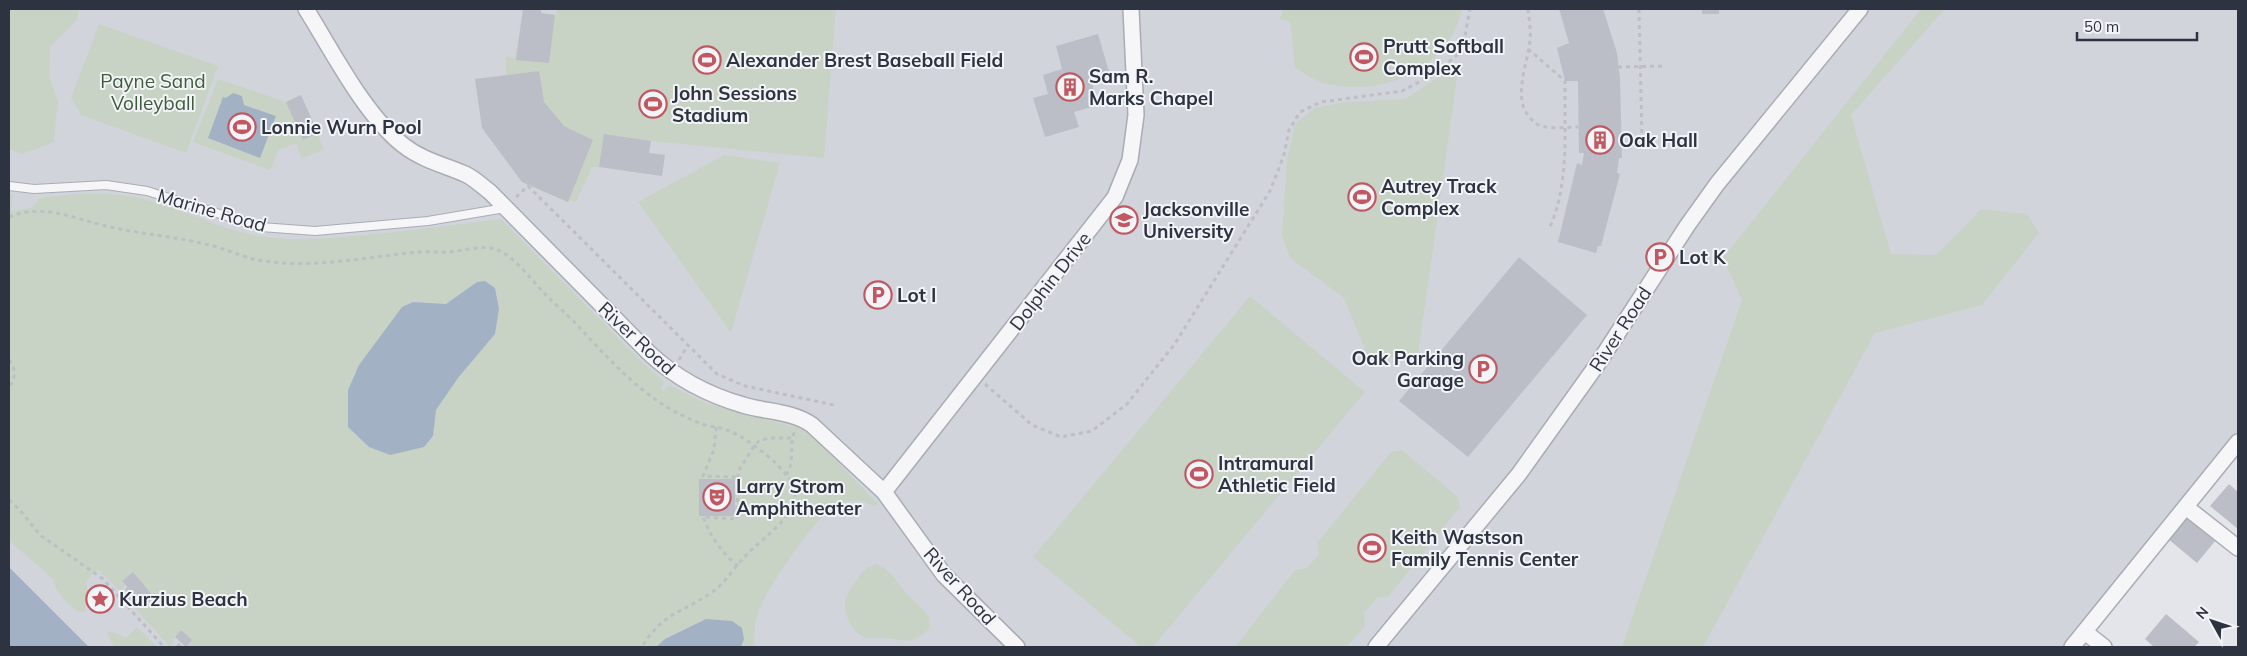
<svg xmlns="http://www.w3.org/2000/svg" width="2247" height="656" viewBox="0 0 2247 656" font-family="Mulish,sans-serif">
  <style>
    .built { fill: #d2d4db }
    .green { fill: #c8d3c5; fill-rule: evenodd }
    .water { fill: #a3b1c5 }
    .building { fill: #bbbec6 }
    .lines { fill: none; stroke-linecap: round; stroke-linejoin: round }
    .service-casing { stroke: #a9acb4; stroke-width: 10 }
    .minor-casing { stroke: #a9acb4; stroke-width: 18 }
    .path { stroke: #bebfc4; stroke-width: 3; stroke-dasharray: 4 4; stroke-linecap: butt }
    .service { stroke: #f6f6f8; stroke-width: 8 }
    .minor { stroke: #f6f6f8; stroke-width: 15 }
    .labels { text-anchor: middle; stroke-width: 4; stroke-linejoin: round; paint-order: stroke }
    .poi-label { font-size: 19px; font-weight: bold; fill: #2d3340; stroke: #f3f4f7; text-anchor: start }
    .park-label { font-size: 19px; fill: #3f5a3c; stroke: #f3f4f7 }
    .street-label { font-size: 19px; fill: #2d3340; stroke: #f3f4f7 }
  </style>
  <rect width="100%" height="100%" fill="#e3e5ea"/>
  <path class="built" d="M9,9H2238V431L2063,647H89L9,567Z"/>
  <path class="green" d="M9,9H79L77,20L50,47L49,77L58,101L54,142L22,154L9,149Z
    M523,9H541V13L556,16L557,9H836L824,158L651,141L649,153L665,155L662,176L599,167H592L576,202L570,200L568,202L522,182L482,128L475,79L506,75V56L515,58Z
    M1283,9H1462C1451,63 1393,93 1341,86C1335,85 1328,85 1322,83C1313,79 1304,73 1295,68L1290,22L1280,19Z
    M1921,9H1945L1851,115L1891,254L1936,255L1981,209L2027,214L2039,233L1982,305L1875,333L1703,647H1622L1742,300L1723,258Z
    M99,24L218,66L186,153L81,115L71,98Z
    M1459,64L1418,355L1369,359L1344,298L1290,258L1282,235L1287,160L1295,124L1315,108L1346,102L1405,99Z
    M218,79L286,102L301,95L324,149L302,159L296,143L279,150L270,170L193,142Z
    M724,155L780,163L731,333L638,202Z
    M9,194L13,195L11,211L31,208L40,198C69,194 99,192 128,196C173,203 214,228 259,236C291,241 322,239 354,236C403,232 452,225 501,219L645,365L665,382L661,388L664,391L669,385L707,404L802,429L812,435L878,504L874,507C861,497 845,500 831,509C813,521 765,591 758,613C754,623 755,636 754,647H741L744,639L706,619L665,639L656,647H186L192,640L181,630L172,640L174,642L170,647L131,604L144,607L155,598L133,572L122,581L125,585L122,593L97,569L86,582L89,594L84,612L77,611L67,603L56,589L53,579L9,541ZM477,282L495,288L499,309L495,334L458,378L436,410L413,302L446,304Z
    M1250,296L1365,392L1153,647H1141L1033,557Z
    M1402,450L1458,497L1460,507L1388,597H1378L1364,613L1365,626L1347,647H1235L1295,570L1307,568L1319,554L1317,543L1391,452Z
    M876,564C893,571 898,585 910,597C917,604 925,609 929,618C930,622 929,625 929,629C911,645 908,641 886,638C879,637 871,640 863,637C852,631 843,614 845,601C845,596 862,571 866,569C869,567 873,565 876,564Z
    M137,627L157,647H114L107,633L111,631L126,638Z"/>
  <path class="water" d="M233,93L242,96L244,105L276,116L260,158L208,138L223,97L226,98Z
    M485,281L495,288L499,309L495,334L458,378L436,410L433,436L424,447L390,455L369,447L348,427V390L359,365L402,307L413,302L446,304L477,282Z
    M9,567L89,647H9Z
    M706,619L732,621L742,628L744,639L741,647H656L665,639Z"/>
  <path class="building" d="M523,9H541V13L555,15L549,63L516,60Z
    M1559,9H1603L1617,53L1620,79L1622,158H1619L1617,173L1620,174L1601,246H1598L1596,253L1558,242L1577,163L1582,165L1584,153H1579L1578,81H1565L1557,48L1569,43Z
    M1702,9H1719V14H1702Z
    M1098,34L1110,75L1091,80L1098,105L1074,112L1079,127L1045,137L1033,98L1048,94L1043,75L1062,69L1056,46Z
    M539,71L544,102L564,126L593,140L568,202L522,182L482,128L475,79Z
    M301,95L318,133L303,140L286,102Z
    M604,134L651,141L649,153L665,155L662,176L599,167Z
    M1519,257L1587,315L1468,457L1399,401Z
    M699,479H735V516H699Z
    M2229,484L2238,492V529L2210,506Z
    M2187,515L2216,540L2197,563L2167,538Z
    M133,572L154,597L143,606L122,581Z
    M2166,614L2199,642L2194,647H2154L2145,639Z
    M181,630L192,640L186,647L175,637Z"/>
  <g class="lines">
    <g class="service-casing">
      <path id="service" d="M9,186L34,189L106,185L147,191L261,227L315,231L428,221L505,208"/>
    </g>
    <g class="minor-casing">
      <path id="minor" d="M306,9C333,52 364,114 403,145C422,160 444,165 465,174C474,178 482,186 490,192L649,353C676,378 708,395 743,405C765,412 793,411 812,425L884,492L944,575L1017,647
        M884,492L1115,197L1130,160L1136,115L1131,9
        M2186,507L2238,548
        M2085,632L2104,647
        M1376,647L1519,474L1599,362L1687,226L1717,184L1860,9
        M2072,647L2238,442"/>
    </g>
    <path class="path" d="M1528,9C1529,19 1531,30 1530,40C1528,64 1510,101 1533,121C1543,131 1566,127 1578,127
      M1639,9L1642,139
      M1528,49L1565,81C1564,130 1570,184 1549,229
      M1618,67L1665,66
      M516,197L528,186L717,374L745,386L834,405
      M9,217C43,203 72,218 106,226C139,234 172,236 205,244C225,248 243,258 264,261C316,269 369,256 420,252C429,251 439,253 448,252C463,251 483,244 498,250C517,259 532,281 547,296C557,306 569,316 579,327C605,355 632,385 665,406C678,414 691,420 705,425C713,427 720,427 727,430C747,437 799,475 795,498C792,519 762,539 749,552C737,564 728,579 715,590C686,612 663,611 642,647
      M9,360C17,370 15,378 9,388
      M679,360L688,345
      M985,384L1032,425L1061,437L1092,431L1127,404L1174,345L1270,191L1284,155L1289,130L1300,112L1321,102L1402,91L1434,74L1457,55L1465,36L1470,9
      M716,427L714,449L703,476L738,477
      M786,475C796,461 788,445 795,431
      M9,500L19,509L40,535L103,579L164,647
      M738,566C721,552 711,537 703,517L737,519L738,472L754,446L759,441L769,438H791
      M127,588L128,598L138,600
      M177,647L181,643"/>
    <use href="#service" class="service"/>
    <use href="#minor" class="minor"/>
  </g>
  <defs>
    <g id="stadium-ring" transform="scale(1.4375)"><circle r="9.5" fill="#f3f4f7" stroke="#bf5860" stroke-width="1.5"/><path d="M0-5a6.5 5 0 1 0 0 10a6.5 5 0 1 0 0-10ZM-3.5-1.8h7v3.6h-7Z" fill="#bf5860"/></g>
    <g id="building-ring" transform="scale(1.4375)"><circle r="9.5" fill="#f3f4f7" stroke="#bf5860" stroke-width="1.5"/><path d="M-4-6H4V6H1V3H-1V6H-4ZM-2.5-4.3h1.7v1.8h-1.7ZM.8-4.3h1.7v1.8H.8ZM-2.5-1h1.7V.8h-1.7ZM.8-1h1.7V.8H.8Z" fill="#bf5860"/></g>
    <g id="university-ring" transform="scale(1.4375)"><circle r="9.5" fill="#f3f4f7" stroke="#bf5860" stroke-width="1.5"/><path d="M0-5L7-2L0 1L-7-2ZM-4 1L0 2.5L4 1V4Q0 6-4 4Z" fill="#bf5860"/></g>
    <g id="parking-ring" transform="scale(1.4375)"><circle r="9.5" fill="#f3f4f7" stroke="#bf5860" stroke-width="1.5"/><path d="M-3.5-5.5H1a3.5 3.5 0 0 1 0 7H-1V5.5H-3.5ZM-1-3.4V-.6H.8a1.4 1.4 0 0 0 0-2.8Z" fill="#bf5860"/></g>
    <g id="theatre-ring" transform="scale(1.4375)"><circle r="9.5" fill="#f3f4f7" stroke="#bf5860" stroke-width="1.5"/><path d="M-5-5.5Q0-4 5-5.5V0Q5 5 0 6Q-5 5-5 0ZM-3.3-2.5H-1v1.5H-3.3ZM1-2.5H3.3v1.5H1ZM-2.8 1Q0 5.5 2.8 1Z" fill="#bf5860"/></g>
    <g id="sight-ring" transform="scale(1.4375)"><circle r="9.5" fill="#f3f4f7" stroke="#bf5860" stroke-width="1.5"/><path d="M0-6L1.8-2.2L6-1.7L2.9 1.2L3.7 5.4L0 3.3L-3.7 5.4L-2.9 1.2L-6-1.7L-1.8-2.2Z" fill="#bf5860"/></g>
  </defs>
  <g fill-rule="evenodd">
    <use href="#stadium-ring" x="1364" y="57"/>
    <use href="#stadium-ring" x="707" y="60"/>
    <use href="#building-ring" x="1070" y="87"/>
    <use href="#stadium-ring" x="653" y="104"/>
    <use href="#stadium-ring" x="242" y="127"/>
    <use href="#building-ring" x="1600" y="140"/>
    <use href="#stadium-ring" x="1362" y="197"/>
    <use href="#university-ring" x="1124" y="220"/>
    <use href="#parking-ring" x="1660" y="257"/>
    <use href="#parking-ring" x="878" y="295"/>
    <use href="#parking-ring" x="1483" y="369"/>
    <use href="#stadium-ring" x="1199" y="474"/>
    <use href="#theatre-ring" x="717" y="497"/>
    <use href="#stadium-ring" x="1372" y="548"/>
    <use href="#sight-ring" x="100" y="599"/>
  </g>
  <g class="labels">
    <g class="poi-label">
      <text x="1383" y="53">Prutt Softball<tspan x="1383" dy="22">Complex</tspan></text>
      <text x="726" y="67">Alexander Brest Baseball Field</text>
      <text x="1089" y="83">Sam R.<tspan x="1089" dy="22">Marks Chapel</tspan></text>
      <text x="672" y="100">John Sessions<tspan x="672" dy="22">Stadium</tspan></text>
      <text x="261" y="134">Lonnie Wurn Pool</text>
      <text x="1619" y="147">Oak Hall</text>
      <text x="1381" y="193">Autrey Track<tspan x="1381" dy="22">Complex</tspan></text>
      <text x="1143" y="216">Jacksonville<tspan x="1143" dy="22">University</tspan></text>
      <text x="1679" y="264">Lot K</text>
      <text x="897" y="302">Lot I</text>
      <text x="1464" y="365" text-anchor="end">Oak Parking<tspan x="1464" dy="22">Garage</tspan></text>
      <text x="1218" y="470">Intramural<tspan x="1218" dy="22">Athletic Field</tspan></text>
      <text x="736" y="493">Larry Strom<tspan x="736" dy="22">Amphitheater</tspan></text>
      <text x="1391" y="544">Keith Wastson<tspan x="1391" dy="22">Family Tennis Center</tspan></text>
      <text x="119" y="606">Kurzius Beach</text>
    </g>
    <g class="park-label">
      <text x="153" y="88">Payne Sand<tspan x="153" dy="22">Volleyball</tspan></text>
    </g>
    <g class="street-label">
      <text transform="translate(212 210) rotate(16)" y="7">Marine Road</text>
      <text transform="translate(1050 281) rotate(-52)" y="7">Dolphin Drive</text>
      <text transform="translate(1620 329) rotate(-57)" y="7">River Road</text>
      <text transform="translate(637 338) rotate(43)" y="7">River Road</text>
      <text transform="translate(960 586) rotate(48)" y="7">River Road</text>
    </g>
  </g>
  <rect width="2247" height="656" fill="none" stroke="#2d3340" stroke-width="20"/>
  <g transform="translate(2212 621) rotate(310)" stroke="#f3f4f7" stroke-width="4" paint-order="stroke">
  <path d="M0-4L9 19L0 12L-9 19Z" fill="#2d3340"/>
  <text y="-8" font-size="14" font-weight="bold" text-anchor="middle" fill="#2d3340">N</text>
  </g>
  <path d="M2077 32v8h120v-8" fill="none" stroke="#2d3340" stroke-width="2.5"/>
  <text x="2084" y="32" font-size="15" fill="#2d3340" stroke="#f3f4f7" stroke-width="4" paint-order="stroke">50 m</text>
</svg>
